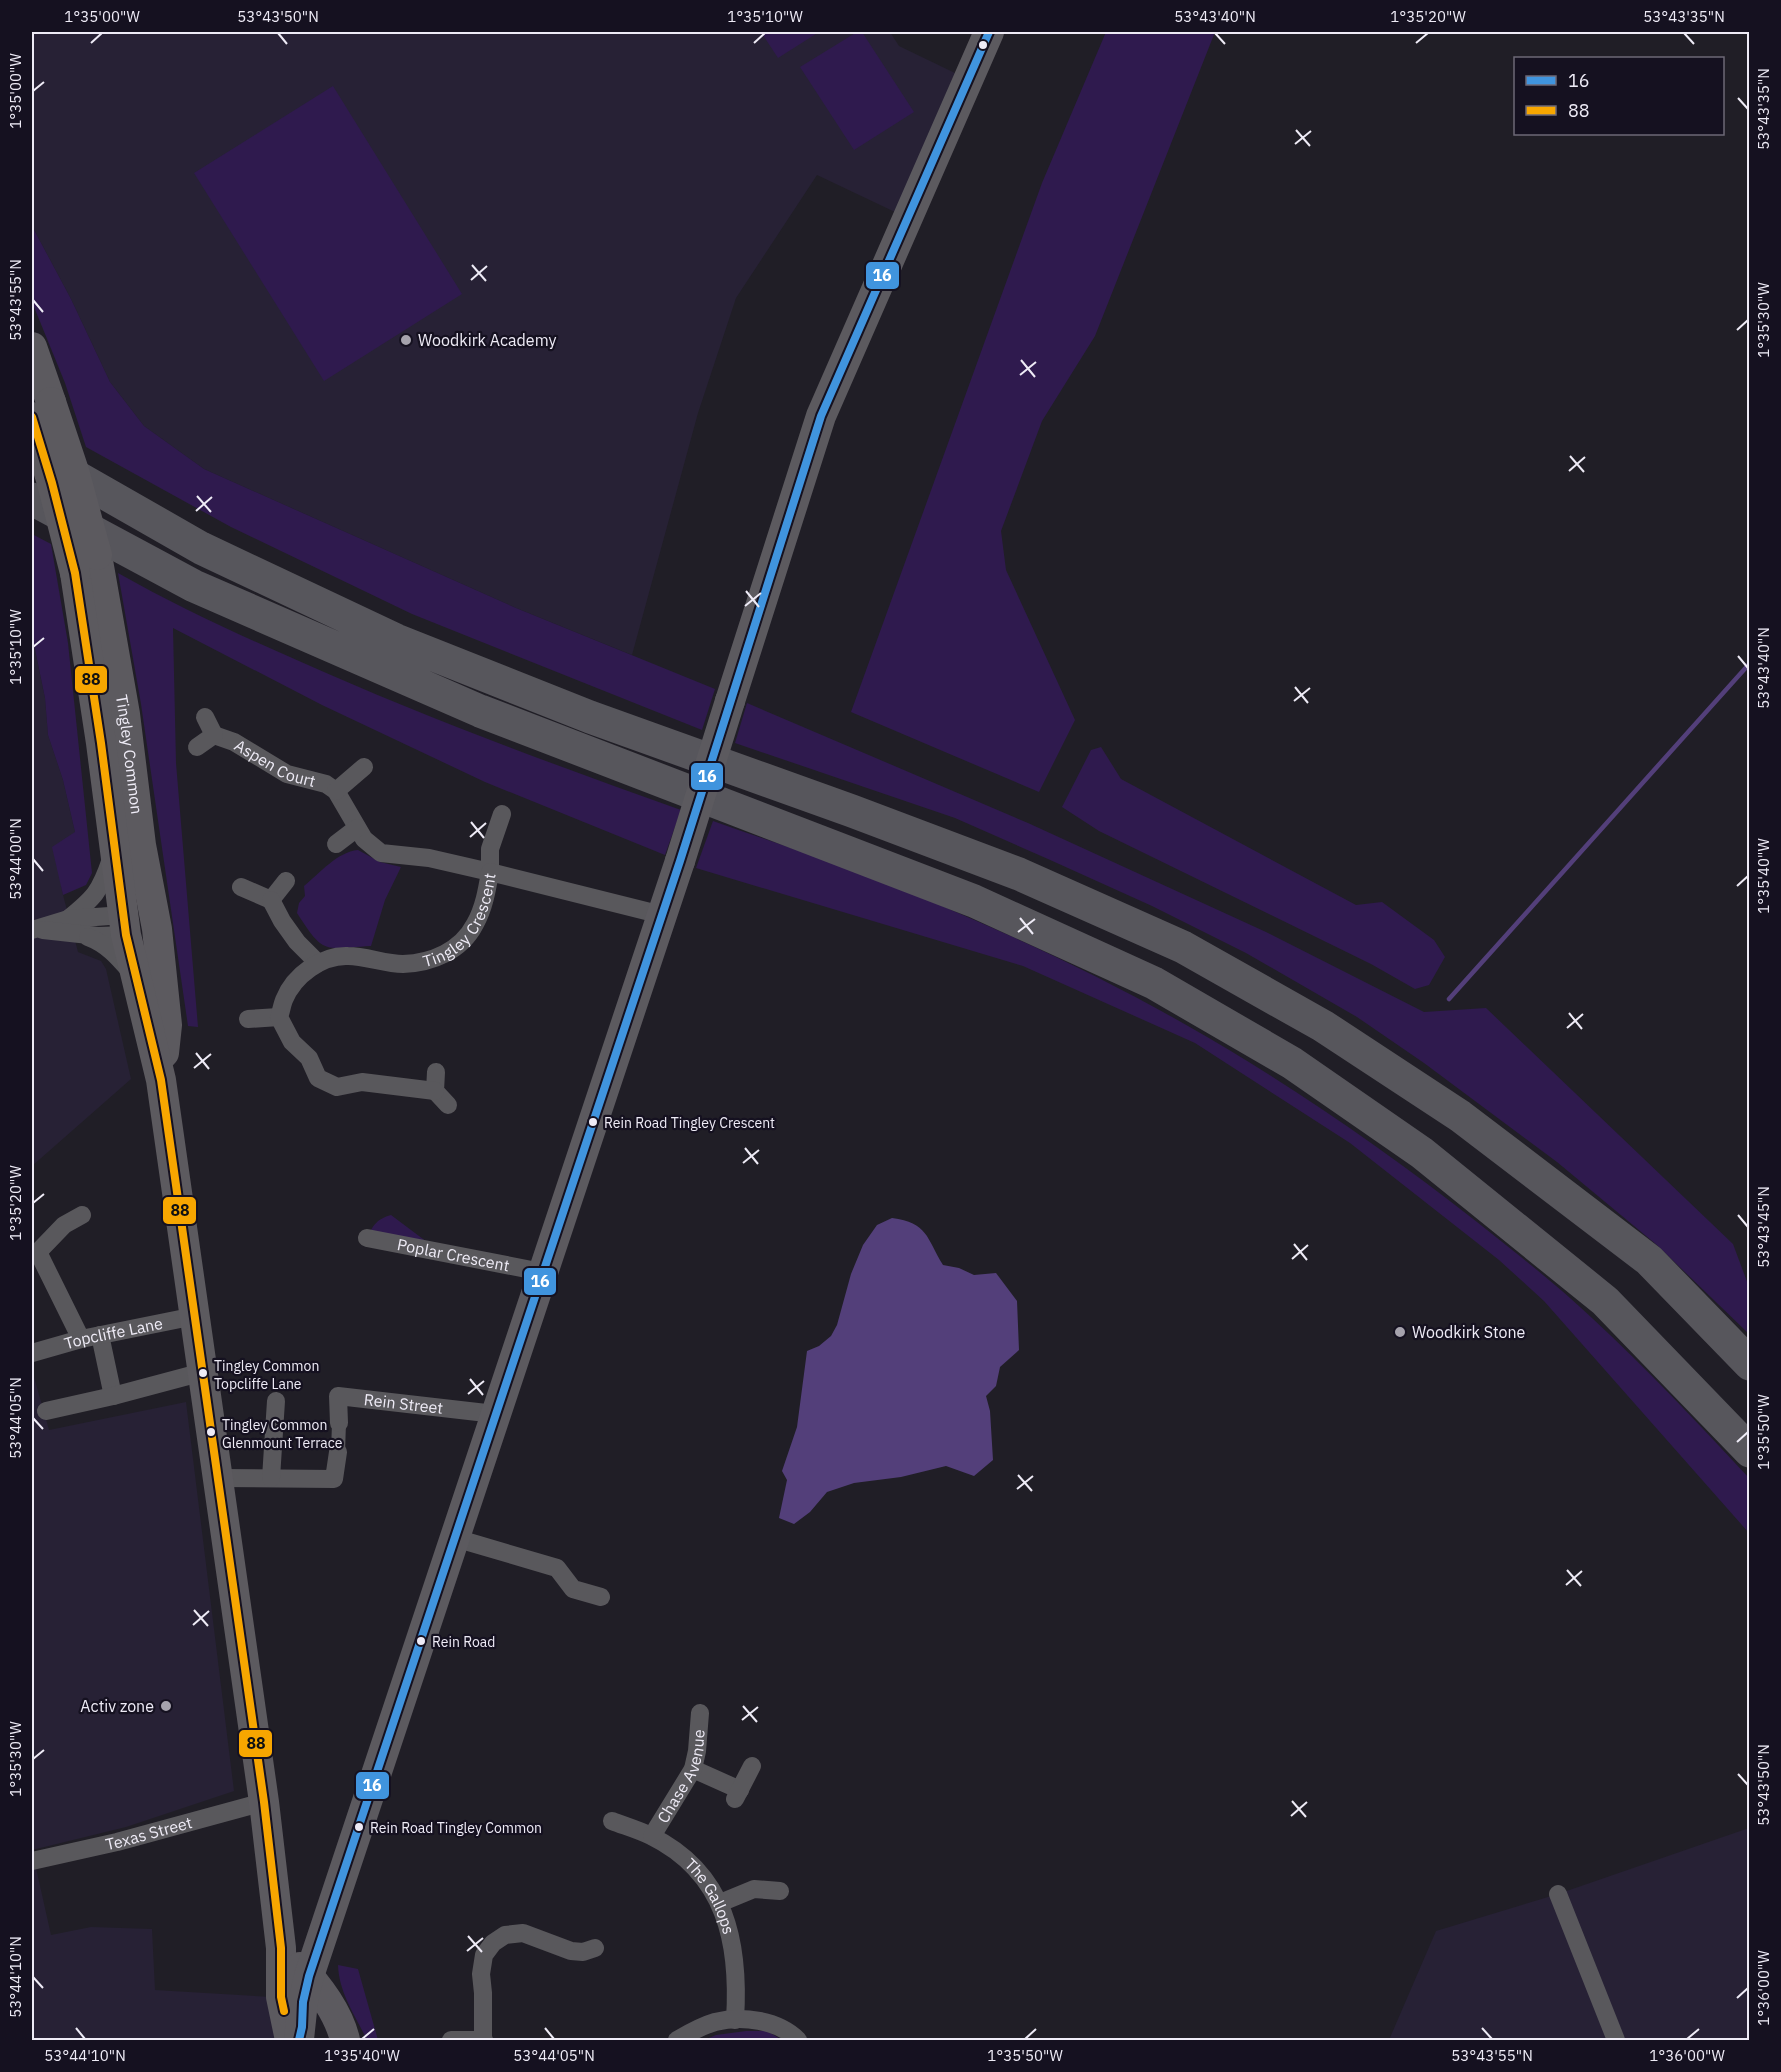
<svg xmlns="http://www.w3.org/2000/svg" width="1781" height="2072" viewBox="0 0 1781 2072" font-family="'IBM Plex Sans',sans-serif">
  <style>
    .built { fill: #272135 }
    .green { fill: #2f1a4e }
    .water { fill: #533f7a }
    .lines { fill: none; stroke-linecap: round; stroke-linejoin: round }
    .stream { stroke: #533f7a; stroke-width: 4.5 }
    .pedestrian { stroke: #59585c; stroke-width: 14 }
    .minor { stroke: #59585c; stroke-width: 18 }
    .primary { stroke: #5c5a5f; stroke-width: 30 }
    .motorway { stroke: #57565c; stroke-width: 33 }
    .primary-bridge { stroke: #5c5a5f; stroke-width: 30 }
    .bus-1-casing { stroke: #151120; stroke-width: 12 }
    .bus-2-casing { stroke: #151120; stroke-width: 12 }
    .bus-1 { stroke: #4094de; stroke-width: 8 }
    .bus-2 { stroke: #f7a600; stroke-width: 8 }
    .ticks { fill: none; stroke: #eeebf6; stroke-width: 2 }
    .bus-dot { fill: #eeebf6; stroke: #151120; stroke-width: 2 }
    .poi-dot { fill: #a6a3ad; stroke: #151120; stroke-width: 2 }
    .labels { text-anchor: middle; stroke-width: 4.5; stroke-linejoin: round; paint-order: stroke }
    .bus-label { font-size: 14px; fill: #eeebf6; stroke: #151120; text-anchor: start }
    .poi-label { font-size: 16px; fill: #eeebf6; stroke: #151120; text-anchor: start }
    .street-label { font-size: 16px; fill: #eeebf6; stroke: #151120 }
    .line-badge { stroke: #151120; stroke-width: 2 }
    .badge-label { font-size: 16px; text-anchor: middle; font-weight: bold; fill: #fff }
    .pale-badge-label { font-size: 16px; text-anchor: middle; font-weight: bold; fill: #111 }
    .neatline { fill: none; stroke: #eeebf6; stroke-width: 2 }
    .ticks-label { font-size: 15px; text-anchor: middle; fill: #eeebf6 }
  </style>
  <rect width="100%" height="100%" fill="#201e26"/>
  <path class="built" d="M32,32H890L899,46L955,73L895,212L817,175L736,298L698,413L632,655L516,608L204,469L144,426L110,382L71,299L32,226Z
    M32,635L45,698L48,735L63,780L75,832L61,885L63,895L78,952L101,961L106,969L131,1079L32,1166Z
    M32,1370L49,1430L186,1402L234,1791L126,1827L32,1850L51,1935L91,1927L152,1929L155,1990L271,1997L277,2040H32Z
    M1749,1828V2040H1389L1436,1931L1558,1894Z"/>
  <path class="green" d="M761,32H819L778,58Z
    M857,32H862L914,112L854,150L800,67Z
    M1106,32H1215L1095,336L1042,421L1001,531L1006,570L1075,720L1039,792L851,712L1042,183Z
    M333,86L462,294L324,381L194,173Z
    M32,226L71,299L110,382L144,426L204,469L516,608L715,689L702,730L412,614L231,527L86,447L65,383L32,302Z
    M32,534L51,544L68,643L92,873L86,885L63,895L52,847L75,832L63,780L48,735L45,698L32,635Z
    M118,573C176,606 237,634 299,661C424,717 552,764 681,810L665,855L485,782L322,705L173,628L176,763L198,1027L188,1026L141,704Z
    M747,703L1028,823L1266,932L1424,1012L1486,1008L1733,1244L1749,1287V1334L1657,1245L1557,1162L1424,1063L1357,1017L1246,953L1152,906L1048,859L955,818L735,743Z
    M1101,747L1121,779L1356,905L1382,902L1434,940L1445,957L1429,985L1415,989L1371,964L1099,831L1062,807L1091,750Z
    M713,821C764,839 816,856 866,875C975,918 1087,968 1188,1026C1290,1084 1385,1150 1477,1222C1516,1253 1556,1284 1592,1318C1647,1369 1698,1423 1749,1478V1533L1544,1301L1499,1260L1350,1143L1195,1043L1023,966L696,868Z
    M358,850L380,862L401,867L385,900L371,946C323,949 324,955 297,913L299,903L305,896L304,886C320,873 337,852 358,850Z
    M391,1215L443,1254L367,1238C373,1225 377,1219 391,1215Z
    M338,1965L358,1969L378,2040H367C355,2015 339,1993 338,1965Z
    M746,2031H767L782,2040H704L716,2035Z"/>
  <path class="water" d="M892,1218C928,1223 926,1237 943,1265L959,1268L974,1275L996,1273L1017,1301L1019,1350L1000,1367L996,1386L986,1396L990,1411L993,1460L974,1476L946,1466L901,1477L854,1483L827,1492L810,1512L794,1524L779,1518L787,1480L782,1471L797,1427L807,1351L819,1346L831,1336L837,1325L851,1274L863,1245L877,1225Z"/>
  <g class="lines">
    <path class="stream" d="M1449,999L1750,663"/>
    <path class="pedestrian" d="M338,1452L339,1423"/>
    <g class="minor">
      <path id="s1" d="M214,735L234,742L287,774L326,784L336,791L364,839L381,853L429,858L490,872V849L502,814"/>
      <path d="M197,747L214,735L205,717"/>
      <path d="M336,791L364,767"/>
      <path d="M336,844L357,828"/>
      <path d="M241,887L271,900L286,881"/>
      <path d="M271,900L282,921L297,942L318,963"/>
      <path d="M68,919C94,898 100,892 111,859"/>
      <path d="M32,930L68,919L123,915"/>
      <path d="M43,930L98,936L126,935"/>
      <path d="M88,937C107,944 118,957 131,972"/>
      <path d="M248,1019L279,1017"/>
      <path d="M436,1072L435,1091L448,1105"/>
      <path id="s2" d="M435,1091L362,1082L337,1087L318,1078L309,1058L292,1042L279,1017C281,1012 282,1005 284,1000C294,975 322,955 348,956C366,956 385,964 403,964C432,963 461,951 475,924C484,908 487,890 490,872L662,915"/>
      <path id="s3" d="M367,1238L542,1272"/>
      <path d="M100,1335L113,1396"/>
      <path d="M81,1339L38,1252L64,1225L82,1215"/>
      <path id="s4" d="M32,1353L81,1339L195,1316"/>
      <path d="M46,1411L113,1396L203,1372"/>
      <path id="s5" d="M339,1423L338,1396L495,1414"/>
      <path d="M218,1478L334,1479L338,1452"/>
      <path d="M271,1478L276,1401"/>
      <path d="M455,1538L557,1568L573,1589L601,1597"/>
      <path d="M693,1769L740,1790"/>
      <path d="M735,1799L752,1766"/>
      <path id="s6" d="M612,1821C625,1826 639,1830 651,1836C726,1873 740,1943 735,2020"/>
      <path id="s7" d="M652,1836L693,1769L697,1751L700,1713"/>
      <path id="s8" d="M32,1861L117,1842L264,1802"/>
      <path d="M1558,1894L1616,2040"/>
      <path d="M720,1903L754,1889L780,1891"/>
      <path d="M451,2040H484"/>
      <path d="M483,2040V1993L481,1974L484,1955L493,1943L505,1935L523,1933L571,1951L583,1952L595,1948"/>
      <path d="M677,2040C689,2033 701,2026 715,2022C742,2015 778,2020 798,2040"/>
    </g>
    <g class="primary">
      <path d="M32,347L51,402"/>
      <path id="s9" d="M97,555L125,714L141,845L157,929L167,1025L164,1053"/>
      <path d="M75,573L101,743L126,935L161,1080L264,1802L281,1948V1997L290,2040"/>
      <path d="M730,701L821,416L989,32"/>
      <path d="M300,1967C319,1986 339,2014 345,2040"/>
      <path d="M299,2039L303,2002L309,1976L680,861"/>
    </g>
    <path class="motorway" d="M54,464L201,548L396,640L590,717L852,811L1019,874L1183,947L1323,1026L1460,1116L1649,1260L1750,1364
      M32,499L194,586L480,711L974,901L1154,983L1292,1063L1422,1153L1605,1301L1750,1451"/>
    <path class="primary-bridge" d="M51,402L74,471L97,555
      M32,417L52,483L75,573
      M680,861L730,701"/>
    <g class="bus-1-casing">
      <path id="bus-1" d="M299,2040L302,2027L303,2002L309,1976L680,861L821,416L989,32"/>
    </g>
    <g class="bus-2-casing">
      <path id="bus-2" d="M32,417L52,483L75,573L101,743L126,935L161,1080L264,1802L281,1948V1997L284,2011"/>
    </g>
    <use href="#bus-1" class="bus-1"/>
    <use href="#bus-2" class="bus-2"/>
  </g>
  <path class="ticks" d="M278,33L287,44M1215,33L1225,44M1684,33L1694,44M91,43L102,33M754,43L765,33M1416,43L1428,33M33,91L44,82M1738,98L1748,109M1296,130L1310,146M1295,144L1311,131M472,265L486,281M471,280L487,266M33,300L43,312M1737,330L1748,320M1021,360L1035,377M1020,375L1036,362M1570,456L1584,472M1569,471L1585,457M197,496L211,512M196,511L212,497M746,591L759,607M745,606L761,593M33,647L44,638M1738,656L1748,668M1295,687L1308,703M1294,701L1310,688M471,822L484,838M470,837L486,823M33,859L43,871M1737,886L1748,876M1020,918L1033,934M1018,932L1035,919M1569,1013L1582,1029M1567,1028L1583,1014M196,1053L209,1069M194,1068L211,1054M745,1148L758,1164M743,1163L759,1150M33,1203L44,1194M1738,1215L1748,1227M1294,1244L1307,1260M1292,1259L1308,1245M470,1379L483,1395M468,1394L484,1381M33,1418L43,1429M1737,1442L1748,1432M1018,1475L1032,1491M1017,1489L1033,1476M1567,1570L1581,1586M1566,1585L1582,1571M194,1610L208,1626M193,1625L209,1611M743,1706L757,1722M742,1720L758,1707M33,1759L44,1750M1738,1774L1748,1785M1292,1801L1306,1817M1291,1816L1307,1802M468,1936L482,1952M467,1951L483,1938M33,1977L43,1988M1737,1998L1748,1988M76,2028L85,2039M545,2028L554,2039M1482,2028L1492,2039M362,2039L374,2029M1025,2039L1036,2029M1687,2039L1699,2029"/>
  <g class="bus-dot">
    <circle cx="983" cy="45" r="5"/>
    <circle cx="593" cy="1122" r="5"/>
    <circle cx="203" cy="1373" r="5"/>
    <circle cx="211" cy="1432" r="5"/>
    <circle cx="421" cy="1641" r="5"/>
    <circle cx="359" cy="1827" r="5"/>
  </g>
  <g class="poi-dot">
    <circle cx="406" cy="340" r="6"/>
    <circle cx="1400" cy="1332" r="6"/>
    <circle cx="166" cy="1706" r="6"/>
  </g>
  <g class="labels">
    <g class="bus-label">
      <text x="604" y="1128">Rein Road Tingley Crescent</text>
      <text x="214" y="1371">Tingley Common<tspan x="214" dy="18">Topcliffe Lane</tspan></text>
      <text x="222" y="1430">Tingley Common<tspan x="222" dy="18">Glenmount Terrace</tspan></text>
      <text x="432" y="1647">Rein Road</text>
      <text x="370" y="1833">Rein Road Tingley Common</text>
    </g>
    <g class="poi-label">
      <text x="418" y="346">Woodkirk Academy</text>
      <text x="1412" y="1338">Woodkirk Stone</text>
      <text x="154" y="1712" text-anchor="end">Activ zone</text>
    </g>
    <g class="street-label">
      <text dy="6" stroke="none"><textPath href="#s9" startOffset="202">Tingley Common</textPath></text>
      <text dy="6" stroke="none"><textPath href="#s1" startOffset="68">Aspen Court</textPath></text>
      <text dy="6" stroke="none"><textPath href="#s2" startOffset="429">Tingley Crescent</textPath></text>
      <text dy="6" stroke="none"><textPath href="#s3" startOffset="88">Poplar Crescent</textPath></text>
      <text dy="6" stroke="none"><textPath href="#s4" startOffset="84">Topcliffe Lane</textPath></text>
      <text dy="6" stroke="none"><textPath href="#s5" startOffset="93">Rein Street</textPath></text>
      <text dy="6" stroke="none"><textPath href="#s7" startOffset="68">Chase Avenue</textPath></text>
      <text dy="6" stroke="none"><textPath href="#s8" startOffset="120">Texas Street</textPath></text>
      <text dy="6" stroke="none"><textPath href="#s6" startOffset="129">The Gallops</textPath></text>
    </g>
  </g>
  <g class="line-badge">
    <rect x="865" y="261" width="35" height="29" rx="6" fill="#4094de"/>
    <rect x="74" y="665" width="34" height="29" rx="6" fill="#f7a600"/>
    <rect x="690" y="762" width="34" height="29" rx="6" fill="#4094de"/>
    <rect x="162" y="1196" width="35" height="29" rx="6" fill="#f7a600"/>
    <rect x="523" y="1267" width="34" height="29" rx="6" fill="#4094de"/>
    <rect x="238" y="1729" width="35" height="29" rx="6" fill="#f7a600"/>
    <rect x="355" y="1771" width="35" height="29" rx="6" fill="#4094de"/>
  </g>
  <g class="badge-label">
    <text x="882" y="281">16</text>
    <text x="707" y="782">16</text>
    <text x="540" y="1287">16</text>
    <text x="372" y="1791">16</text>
  </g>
  <g class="pale-badge-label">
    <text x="91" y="685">88</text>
    <text x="180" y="1216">88</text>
    <text x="256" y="1749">88</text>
  </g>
  <rect width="1781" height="2072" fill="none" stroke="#151120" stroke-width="66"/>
  <rect x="1514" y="57" width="210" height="78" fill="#151120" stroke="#6c6876" stroke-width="1.5"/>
  <rect x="1526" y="76" width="30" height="9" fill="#4094de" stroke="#6c6876" stroke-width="1.5"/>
  <text x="1568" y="87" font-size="18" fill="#eeebf6">16</text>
  <rect x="1526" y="106" width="30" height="9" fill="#f7a600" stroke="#6c6876" stroke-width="1.5"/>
  <text x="1568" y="117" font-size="18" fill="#eeebf6">88</text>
  <rect x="33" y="33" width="1715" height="2006" class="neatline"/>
  <g class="ticks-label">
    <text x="102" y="22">1°35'00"W</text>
    <text x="278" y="22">53°43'50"N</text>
    <text x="765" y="22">1°35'10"W</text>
    <text x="1215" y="22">53°43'40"N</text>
    <text x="1428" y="22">1°35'20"W</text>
    <text x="1684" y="22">53°43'35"N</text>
    <text transform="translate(16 91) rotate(-90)" y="5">1°35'00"W</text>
    <text transform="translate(1764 109) rotate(-90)" y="5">53°43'35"N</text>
    <text transform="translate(16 300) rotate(-90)" y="5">53°43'55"N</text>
    <text transform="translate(1764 320) rotate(-90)" y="5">1°35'30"W</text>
    <text transform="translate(16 647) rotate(-90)" y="5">1°35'10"W</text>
    <text transform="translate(1764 668) rotate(-90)" y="5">53°43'40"N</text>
    <text transform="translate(16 859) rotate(-90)" y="5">53°44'00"N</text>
    <text transform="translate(1764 876) rotate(-90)" y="5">1°35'40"W</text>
    <text transform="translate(16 1203) rotate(-90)" y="5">1°35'20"W</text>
    <text transform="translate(1764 1227) rotate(-90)" y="5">53°43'45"N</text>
    <text transform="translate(16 1418) rotate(-90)" y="5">53°44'05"N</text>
    <text transform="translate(1764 1432) rotate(-90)" y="5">1°35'50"W</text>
    <text transform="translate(16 1759) rotate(-90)" y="5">1°35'30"W</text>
    <text transform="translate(1764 1785) rotate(-90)" y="5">53°43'50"N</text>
    <text transform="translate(16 1977) rotate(-90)" y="5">53°44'10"N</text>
    <text transform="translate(1764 1988) rotate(-90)" y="5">1°36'00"W</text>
    <text x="85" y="2061">53°44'10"N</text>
    <text x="362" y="2061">1°35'40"W</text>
    <text x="554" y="2061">53°44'05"N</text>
    <text x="1025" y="2061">1°35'50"W</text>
    <text x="1492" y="2061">53°43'55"N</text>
    <text x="1687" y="2061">1°36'00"W</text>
  </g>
</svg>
